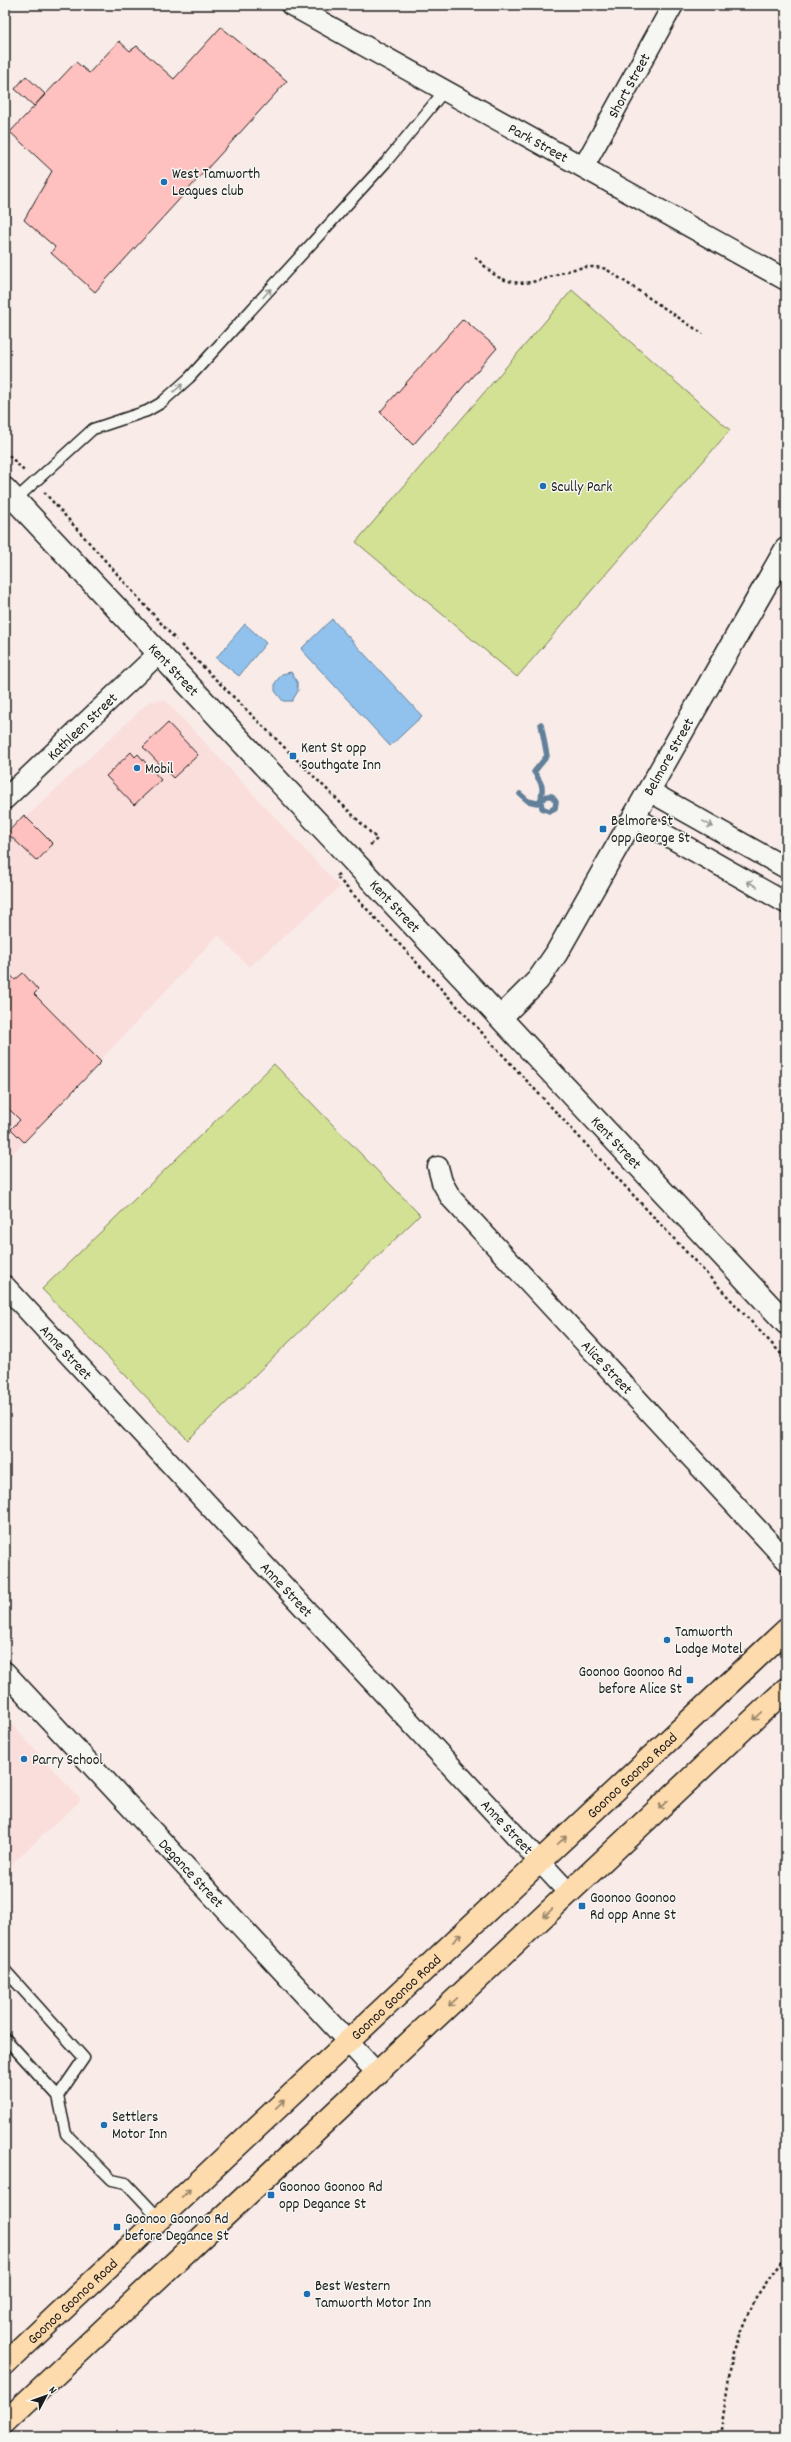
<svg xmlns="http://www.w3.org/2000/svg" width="791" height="2442" viewBox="0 0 791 2442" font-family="Dekko,sans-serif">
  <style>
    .built { fill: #fadedc }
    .green { fill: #d3e194; stroke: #787e58 }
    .water { fill: #91c2ed; stroke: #628099 }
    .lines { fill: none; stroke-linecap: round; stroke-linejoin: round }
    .stream { stroke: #628099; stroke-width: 5.5 }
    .building { fill: #fec1bf; stroke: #1c1c1c }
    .lane-casing { stroke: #1c1c1c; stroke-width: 13 }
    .street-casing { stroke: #1c1c1c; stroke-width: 23 }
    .secondary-casing { stroke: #1c1c1c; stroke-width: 25 }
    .primary-casing { stroke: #1c1c1c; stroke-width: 25 }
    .path { stroke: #1c1c1c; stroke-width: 2.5; stroke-dasharray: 3 3; stroke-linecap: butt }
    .lane { stroke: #f6f6f2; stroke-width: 10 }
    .street { stroke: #f6f6f2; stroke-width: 20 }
    .secondary { stroke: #f6f6f2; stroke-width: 22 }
    .primary { stroke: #fedbac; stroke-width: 22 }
    .oneway { stroke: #949492 }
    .oneway2 { stroke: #98856b }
    .poi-dot { fill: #1f6fb2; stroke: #f6f6f2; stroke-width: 1.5 }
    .labels { text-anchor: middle; stroke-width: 3; stroke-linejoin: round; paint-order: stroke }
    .street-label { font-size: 15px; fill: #1c1c1c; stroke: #f6f6f2 }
    .poi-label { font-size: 15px; fill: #1c1c1c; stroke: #f6f6f2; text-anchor: start }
  </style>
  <rect width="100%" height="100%" fill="#f8ebe8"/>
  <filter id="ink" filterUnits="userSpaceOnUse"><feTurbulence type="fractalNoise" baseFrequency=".025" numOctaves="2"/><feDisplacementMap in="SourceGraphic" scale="8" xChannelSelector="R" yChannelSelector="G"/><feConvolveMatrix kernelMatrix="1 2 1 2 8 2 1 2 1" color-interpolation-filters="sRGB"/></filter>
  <g filter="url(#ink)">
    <path class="built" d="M165,700L340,887L249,967L218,935L5,1162V837L150,701Z
      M5,1717L81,1800L5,1870Z"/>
    <path class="green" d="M572,290L730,430L517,677L356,542Z
      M274,1064L420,1215L188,1440L42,1289Z"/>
    <path class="water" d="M332,619L422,716L390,746L301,649Z
      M245,624L266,643L239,676L216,658Z
      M291,672L297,682L298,691L292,701H283L275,691V683L282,674Z"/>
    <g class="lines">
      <path class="stream" d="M520,794L528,801L537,803L547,796H552L556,802L555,808L549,811L542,808C538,789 549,793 534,772L547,756L541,724"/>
    </g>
    <path class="building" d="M221,27L287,81L95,292L51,253L55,247L24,220L52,171L10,132L76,62L89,73L119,41L130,51L137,46L174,79Z
      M26,76L45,94L34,106L15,89Z
      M463,319L497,348L413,445L380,412Z
      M168,723L198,755L173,778L143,747Z
      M131,752L135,757L138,754L161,780L134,805L106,776Z
      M24,815L53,844L37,861L7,833Z
      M5,969L15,980L23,973L38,990L34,994L101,1062L24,1142L11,1129L20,1120L5,1105Z"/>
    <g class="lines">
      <g class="lane-casing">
        <path id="lane" d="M15,500L93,429L147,411L161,403L189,378L386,162L445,90
          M5,1970L84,2058L58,2096
          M5,2038L58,2096L66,2134L112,2180L126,2183L159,2218"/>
      </g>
      <g class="street-casing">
        <g id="street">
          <path id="s1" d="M291,5L786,280"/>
          <path id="s2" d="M584,166L673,5"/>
          <path d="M649,791L786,868"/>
          <path id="s3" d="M5,799L159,653"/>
          <path d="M634,817L786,903"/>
          <path id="s4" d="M438,1167L442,1182L451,1198L786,1560"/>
          <path id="s5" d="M5,1286L569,1893"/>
          <path id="s6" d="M5,1672L377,2073"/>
        </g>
      </g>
      <g class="secondary-casing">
        <g id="secondary">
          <path id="s7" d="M5,489L786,1323"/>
          <path id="s8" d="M501,1017L538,980L556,954L786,549"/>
        </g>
      </g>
      <g class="primary-casing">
        <g id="primary">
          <path id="s9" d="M5,2364L786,1630"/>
          <path d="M5,2422L786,1689"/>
        </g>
      </g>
      <path class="path" d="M475,257C482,263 490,272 498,277C538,297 565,258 606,269L703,334
        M5,451L25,472
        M44,492L176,640
        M181,645L377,839L368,847
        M339,874L336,876L786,1359
        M720,2437L733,2352L756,2297L786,2255"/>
      <use href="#lane" class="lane"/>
      <use href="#street" class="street"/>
      <use href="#secondary" class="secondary"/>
      <use href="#primary" class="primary"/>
    </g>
    <defs><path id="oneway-shaft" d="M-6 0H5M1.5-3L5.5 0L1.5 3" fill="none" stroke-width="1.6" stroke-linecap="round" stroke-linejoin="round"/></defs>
    <g class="oneway">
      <use href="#oneway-shaft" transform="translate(267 293) rotate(-48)"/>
      <use href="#oneway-shaft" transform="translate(178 388) rotate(-42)"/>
      <use href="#oneway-shaft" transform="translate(708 824) rotate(29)"/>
      <use href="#oneway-shaft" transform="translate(752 884) rotate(-150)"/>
    </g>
    <g class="oneway2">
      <use href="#oneway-shaft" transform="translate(758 1716) rotate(137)"/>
      <use href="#oneway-shaft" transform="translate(663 1805) rotate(137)"/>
      <use href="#oneway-shaft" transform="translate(562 1840) rotate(-43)"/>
      <use href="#oneway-shaft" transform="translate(548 1913) rotate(137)"/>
      <use href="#oneway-shaft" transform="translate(457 1938) rotate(-43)"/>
      <use href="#oneway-shaft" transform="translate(453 2002) rotate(137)"/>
      <use href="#oneway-shaft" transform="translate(280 2104) rotate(-43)"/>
      <use href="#oneway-shaft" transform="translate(186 2193) rotate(-43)"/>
    </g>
  </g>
  <g class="poi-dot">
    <circle cx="164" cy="182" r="4"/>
    <circle cx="543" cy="486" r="4"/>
    <rect x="289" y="752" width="8" height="8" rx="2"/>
    <circle cx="137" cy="768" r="4"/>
    <rect x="599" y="825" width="8" height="8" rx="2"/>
    <circle cx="667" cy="1640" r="4"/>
    <rect x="686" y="1676" width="8" height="8" rx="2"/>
    <circle cx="24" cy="1759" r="4"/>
    <rect x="578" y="1902" width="8" height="8" rx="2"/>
    <circle cx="104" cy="2125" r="4"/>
    <rect x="267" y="2191" width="8" height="8" rx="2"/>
    <rect x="113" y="2223" width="8" height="8" rx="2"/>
    <circle cx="307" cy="2294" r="4"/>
  </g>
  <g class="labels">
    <g class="street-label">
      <text dy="5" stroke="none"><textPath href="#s2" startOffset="92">Short Street</textPath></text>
      <text dy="5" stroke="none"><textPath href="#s1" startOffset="283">Park Street</textPath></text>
      <text dy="5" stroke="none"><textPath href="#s7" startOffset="247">Kent Street</textPath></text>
      <text dy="5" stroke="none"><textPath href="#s3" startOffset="106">Kathleen Street</textPath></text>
      <text dy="5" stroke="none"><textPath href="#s8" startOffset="311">Belmore Street</textPath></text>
      <text dy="5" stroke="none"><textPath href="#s7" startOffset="571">Kent Street</textPath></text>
      <text dy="5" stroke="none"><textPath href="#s7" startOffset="895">Kent Street</textPath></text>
      <text dy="5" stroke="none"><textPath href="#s5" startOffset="90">Anne Street</textPath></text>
      <text dy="5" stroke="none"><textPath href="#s4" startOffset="264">Alice Street</textPath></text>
      <text dy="5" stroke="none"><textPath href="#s5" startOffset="414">Anne Street</textPath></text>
      <text dy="5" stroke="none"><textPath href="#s9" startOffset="860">Goonoo Goonoo Road</textPath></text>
      <text dy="5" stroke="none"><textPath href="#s5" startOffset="738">Anne Street</textPath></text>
      <text dy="5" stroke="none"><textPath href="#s6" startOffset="274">Degance Street</textPath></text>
      <text dy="5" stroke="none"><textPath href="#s9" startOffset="536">Goonoo Goonoo Road</textPath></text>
      <text dy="5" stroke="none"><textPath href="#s9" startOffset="92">Goonoo Goonoo Road</textPath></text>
    </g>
    <g class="poi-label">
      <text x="172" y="178">West Tamworth<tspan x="172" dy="17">Leagues club</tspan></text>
      <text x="551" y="491">Scully Park</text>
      <text x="301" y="752">Kent St opp<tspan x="301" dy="17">Southgate Inn</tspan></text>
      <text x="145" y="773">Mobil</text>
      <text x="611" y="825">Belmore St<tspan x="611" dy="17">opp George St</tspan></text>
      <text x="675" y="1636">Tamworth<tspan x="675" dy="17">Lodge Motel</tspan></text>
      <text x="682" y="1676" text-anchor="end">Goonoo Goonoo Rd<tspan x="682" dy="17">before Alice St</tspan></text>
      <text x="32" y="1764">Parry School</text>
      <text x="590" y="1902">Goonoo Goonoo<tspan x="590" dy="17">Rd opp Anne St</tspan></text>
      <text x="112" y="2121">Settlers<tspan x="112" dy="17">Motor Inn</tspan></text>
      <text x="279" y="2191">Goonoo Goonoo Rd<tspan x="279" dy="17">opp Degance St</tspan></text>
      <text x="125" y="2223">Goonoo Goonoo Rd<tspan x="125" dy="17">before Degance St</tspan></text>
      <text x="315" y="2290">Best Western<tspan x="315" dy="17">Tamworth Motor Inn</tspan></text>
    </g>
  </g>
  <rect width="791" height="2442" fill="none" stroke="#f6f6f2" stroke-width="20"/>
  <rect x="10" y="10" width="771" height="2422" fill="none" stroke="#1c1c1c" stroke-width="1.5" filter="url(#ink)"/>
  <g transform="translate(46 2396) rotate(49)" stroke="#f6f6f2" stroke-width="3" paint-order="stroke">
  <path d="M0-3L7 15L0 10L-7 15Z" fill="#1c1c1c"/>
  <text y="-6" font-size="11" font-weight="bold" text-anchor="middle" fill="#1c1c1c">N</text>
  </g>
</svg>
